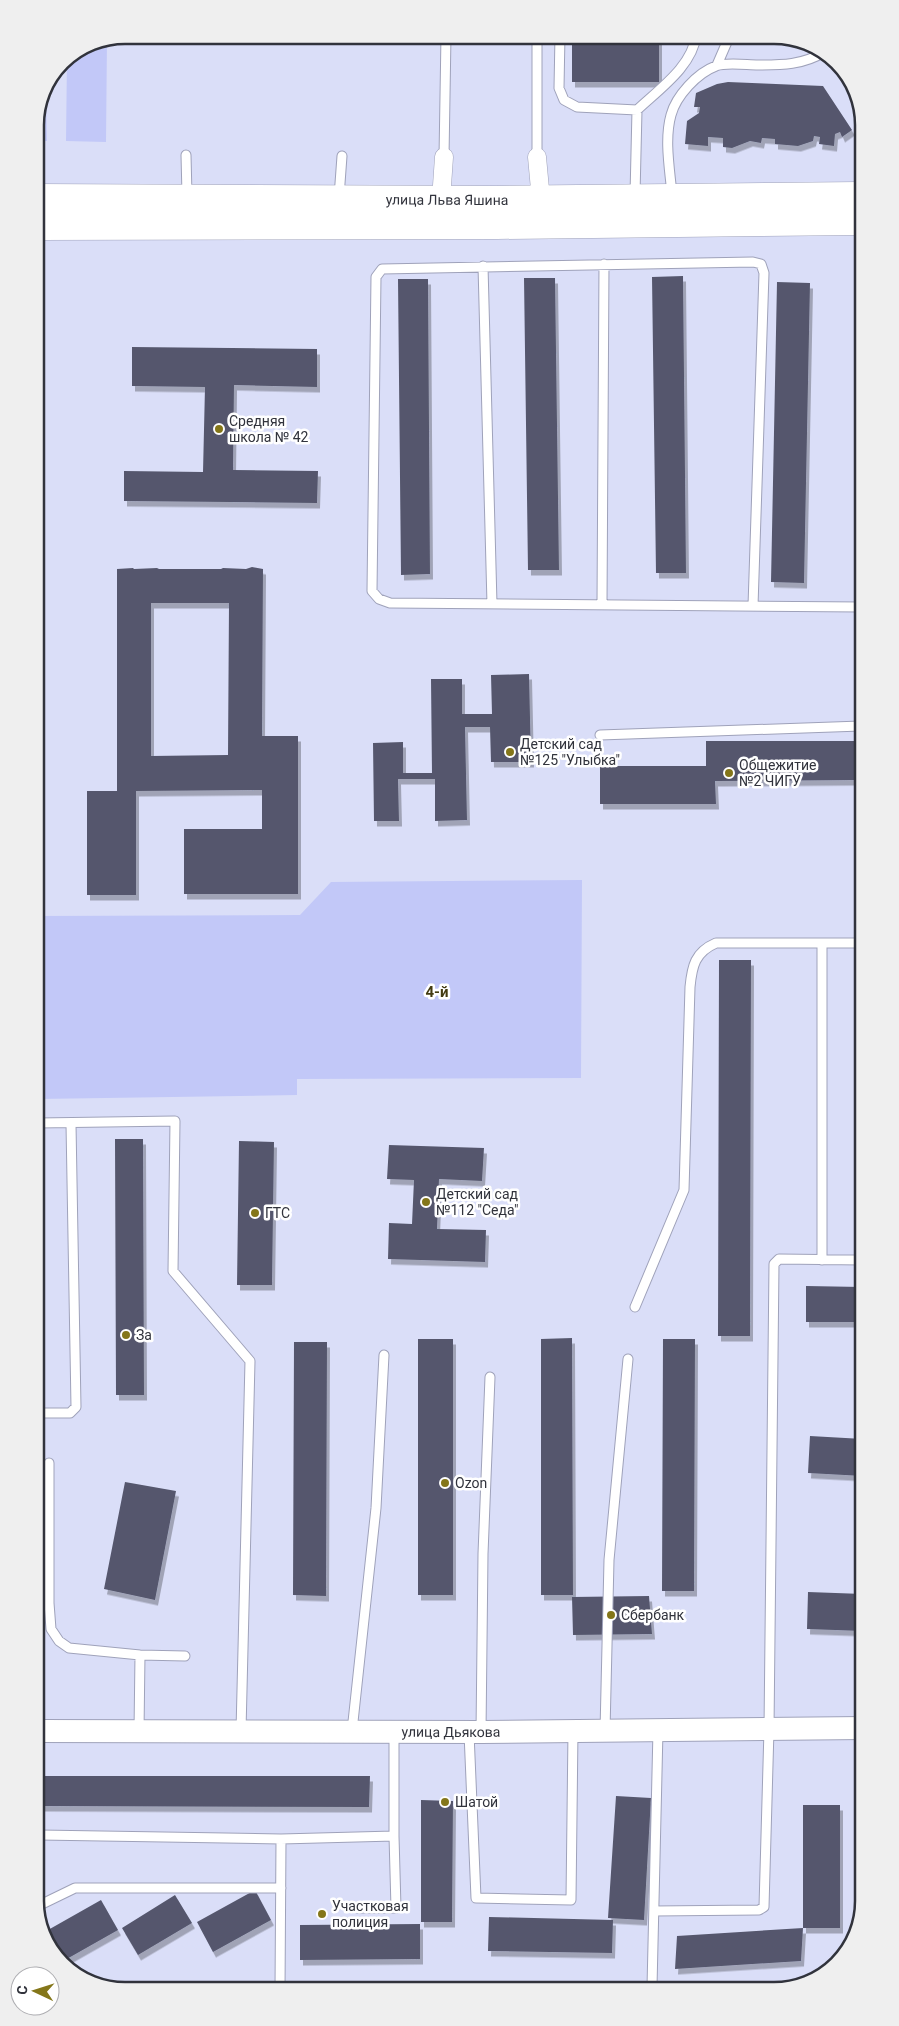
<svg xmlns="http://www.w3.org/2000/svg" width="899" height="2026" viewBox="0 0 899 2026" font-family="Roboto,sans-serif">
  <style>
    .green { fill: #c2c8f8 }
    .building { fill: #55576d; fill-rule: evenodd; filter: url(#shadow) }
    .lines { fill: none; stroke-linecap: round; stroke-linejoin: round }
    .service-casing { stroke: #9fa2ba; stroke-width: 11 }
    .minor-casing { stroke: #9fa2ba; stroke-width: 19 }
    .tertiary-casing { stroke: #9fa2ba; stroke-width: 24 }
    .primary-casing { stroke: #9fa2ba; stroke-width: 29 }
    .service { stroke: #fff; stroke-width: 9 }
    .minor { stroke: #fff; stroke-width: 18 }
    .tertiary { stroke: #fff; stroke-width: 22 }
    .primary { stroke: #fff; stroke-width: 28 }
    .poi-dot { fill: #847619; stroke: #fff; stroke-width: 2 }
    .labels { text-anchor: middle; stroke-width: 5; stroke-linejoin: round; paint-order: stroke }
    .street-label { font-size: 14px; fill: #31333c; stroke: #fff }
    .poi-label { font-size: 14px; fill: #31333c; stroke: #fff; text-anchor: start }
    .neighbourhood-label { font-size: 15px; font-weight: bold; fill: #433b12; stroke: #fff }
    .rim { fill: none; stroke: #31333c; stroke-width: 2.5 }
  </style>
  <defs>
    <filter id="shadow"><feDropShadow dx="3" dy="5.5" stdDeviation="0" flood-color="#0004"/></filter>
  </defs>
  <rect width="100%" height="100%" fill="#dadef8"/>
  <path class="green" d="M107,39L106,142L66,141L67,58L91,42Z
    M46,95L47,141H35V119Z
    M582,880L581,1078L297,1079V1095L38,1099L37,916L300,915L331,882Z"/>
  <path class="building" d="M572,35H659V82H572Z
    M728,82L823,86L852,130L842,137L840,132L835,134L834,146L819,144L820,137L814,136L813,141L798,146L775,144V139L762,138L761,143L750,141L732,148L723,147V138L708,137V146L685,144L687,121L699,113L700,107H694L696,93L717,84Z
    M683,276L686,573H656L652,277Z
    M524,278H555L559,570H528Z
    M398,279H428L430,574L401,575Z
    M777,282L810,283L804,583L771,582Z
    M132,347L317,349V387L234,385L233,470L318,471L317,503L124,501V471L203,472L205,387L132,386Z
    M252,567L263,569L262,736H298V894H184V829H262V790L136,791V895H87V791H117V569L133,568L134,569L157,568L159,569H221L223,568L246,569ZM151,603H229L228,755L151,756Z
    M529,674L531,762H491L490,727H465L467,820L435,821V779H398L399,821H374L373,743L403,742V773H432L431,679H462V714H492L491,675Z
    M706,741H859V780L715,781L716,804H600V766H706Z
    M719,960H751L750,1336H718Z
    M115,1139H143L144,1395H116Z
    M239,1141L274,1142L272,1285H237Z
    M389,1145L484,1148L482,1181L439,1179L437,1229L486,1230L485,1262L388,1259L389,1223L412,1224L414,1180L387,1179Z
    M806,1286L862,1287V1322H806Z
    M572,1338L573,1595H541V1339Z
    M418,1339H453V1595H418Z
    M663,1339H695L694,1591H662Z
    M294,1342H327L326,1596L293,1595Z
    M810,1436L863,1439V1476L808,1473Z
    M125,1482L176,1491L155,1600L104,1589Z
    M808,1592L863,1594V1631L807,1629Z
    M649,1596L652,1634L573,1635L572,1597Z
    M39,1776H370L369,1807L40,1806Z
    M616,1796L651,1798L644,1920L608,1918Z
    M421,1800L453,1801L452,1922H421Z
    M803,1805H840V1928H803Z
    M255,1890L271,1920L213,1952L197,1922Z
    M175,1895L192,1923L138,1955L122,1928Z
    M101,1900L118,1930L65,1960L48,1930Z
    M489,1917L613,1920L612,1953L488,1951Z
    M420,1924V1959L300,1960V1925Z
    M803,1928L801,1961L675,1969L677,1936Z"/>
  <g class="lines">
    <g class="service-casing">
      <path id="service" d="M537,35V157
        M560,35L559,88L564,100L577,107L637,110L635,195
        M717,65L730,35
        M637,110C658,90 693,66 696,35
        M186,155L187,195
        M444,157L446,35
        M672,195C670,170 664,140 671,115C676,96 697,73 716,66C725,62 747,65 758,65C782,65 803,65 824,52
        M339,197L342,156
        M483,266L492,604
        M602,605L604,264
        M753,606L764,273L761,264L753,262L382,269L376,277L372,591L379,599L390,603L861,607
        M600,735L861,726
        M38,1123L175,1121L173,1271L250,1361L241,1731
        M822,1260V944
        M635,1307L684,1190L690,987C692,966 695,952 716,943H861
        M39,1413H70L76,1407L71,1124
        M49,1463V1603L51,1629L59,1641L69,1648L140,1655L185,1656
        M139,1731L140,1655
        M352,1731L376,1508L384,1355
        M605,1731L609,1560L628,1359
        M481,1732L483,1554L490,1377
        M469,1733L476,1898L571,1900L573,1731
        M40,1835L281,1839
        M40,1905L75,1888H281
        M358,1908H396L394,1836
        M654,1911L759,1910L764,1907L769,1729L774,1264L779,1259L862,1260
        M652,1987L658,1730
        M280,1990L281,1839L394,1836V1733"/>
    </g>
    <g class="minor-casing">
      <path id="minor" d="M537,157L541,200
        M441,200L444,157"/>
    </g>
    <g class="tertiary-casing">
      <g id="tertiary">
        <path id="s1" d="M39,1731L481,1732L864,1728"/>
      </g>
    </g>
    <g class="primary-casing">
      <g id="primary">
        <path id="s2" d="M35,198L496,200L859,196"/>
        <path d="M35,226L497,225L859,221"/>
      </g>
    </g>
    <use href="#service" class="service"/>
    <use href="#minor" class="minor"/>
    <use href="#tertiary" class="tertiary"/>
    <use href="#primary" class="primary"/>
  </g>
  <g class="poi-dot">
    <circle cx="219" cy="429" r="5"/>
    <circle cx="510" cy="752" r="5"/>
    <circle cx="729" cy="773" r="5"/>
    <circle cx="426" cy="1202" r="5"/>
    <circle cx="255" cy="1213" r="5"/>
    <circle cx="126" cy="1335" r="5"/>
    <circle cx="445" cy="1483" r="5"/>
    <circle cx="611" cy="1615" r="5"/>
    <circle cx="445" cy="1802" r="5"/>
    <circle cx="322" cy="1914" r="5"/>
  </g>
  <g class="labels">
    <g class="street-label">
      <text dy="5" stroke="none"><textPath href="#s2" startOffset="412">улица Льва Яшина</textPath></text>
      <text dy="5" stroke="none"><textPath href="#s1" startOffset="412">улица Дьякова</textPath></text>
    </g>
    <g class="poi-label">
      <text x="229" y="426">Средняя<tspan x="229" dy="16">школа № 42</tspan></text>
      <text x="520" y="749">Детский сад<tspan x="520" dy="16">№125 "Улыбка"</tspan></text>
      <text x="739" y="770">Общежитие<tspan x="739" dy="16">№2 ЧИГУ</tspan></text>
      <text x="436" y="1199">Детский сад<tspan x="436" dy="16">№112 "Седа"</tspan></text>
      <text x="265" y="1218">ГТС</text>
      <text x="136" y="1340">За</text>
      <text x="455" y="1488">Ozon</text>
      <text x="621" y="1620">Сбербанк</text>
      <text x="455" y="1807">Шатой</text>
      <text x="332" y="1911">Участковая<tspan x="332" dy="16">полиция</tspan></text>
    </g>
    <g class="neighbourhood-label">
      <text x="437" y="997">4-й</text>
    </g>
  </g>
  <path d="M0 0H899V2026H0ZM125 44H774A81 81 0 0 1 855 125V1901A81 81 0 0 1 774 1982H125A81 81 0 0 1 44 1901V125A81 81 0 0 1 125 44Z" fill="#efefef" fill-rule="evenodd"/>
  <path class="rim" d="M125 44H774A81 81 0 0 1 855 125V1901A81 81 0 0 1 774 1982H125A81 81 0 0 1 44 1901V125A81 81 0 0 1 125 44Z"/>
  <g transform="translate(35 1991) rotate(274)"><circle r="24" fill="#ffffff" stroke="#adadb1"/>
  <path d="M0-4L9 19L0 12L-9 19Z" fill="#847619"/>
  <text y="-8" font-size="14" font-weight="bold" text-anchor="middle" fill="#31333c">С</text>
  </g>
</svg>
